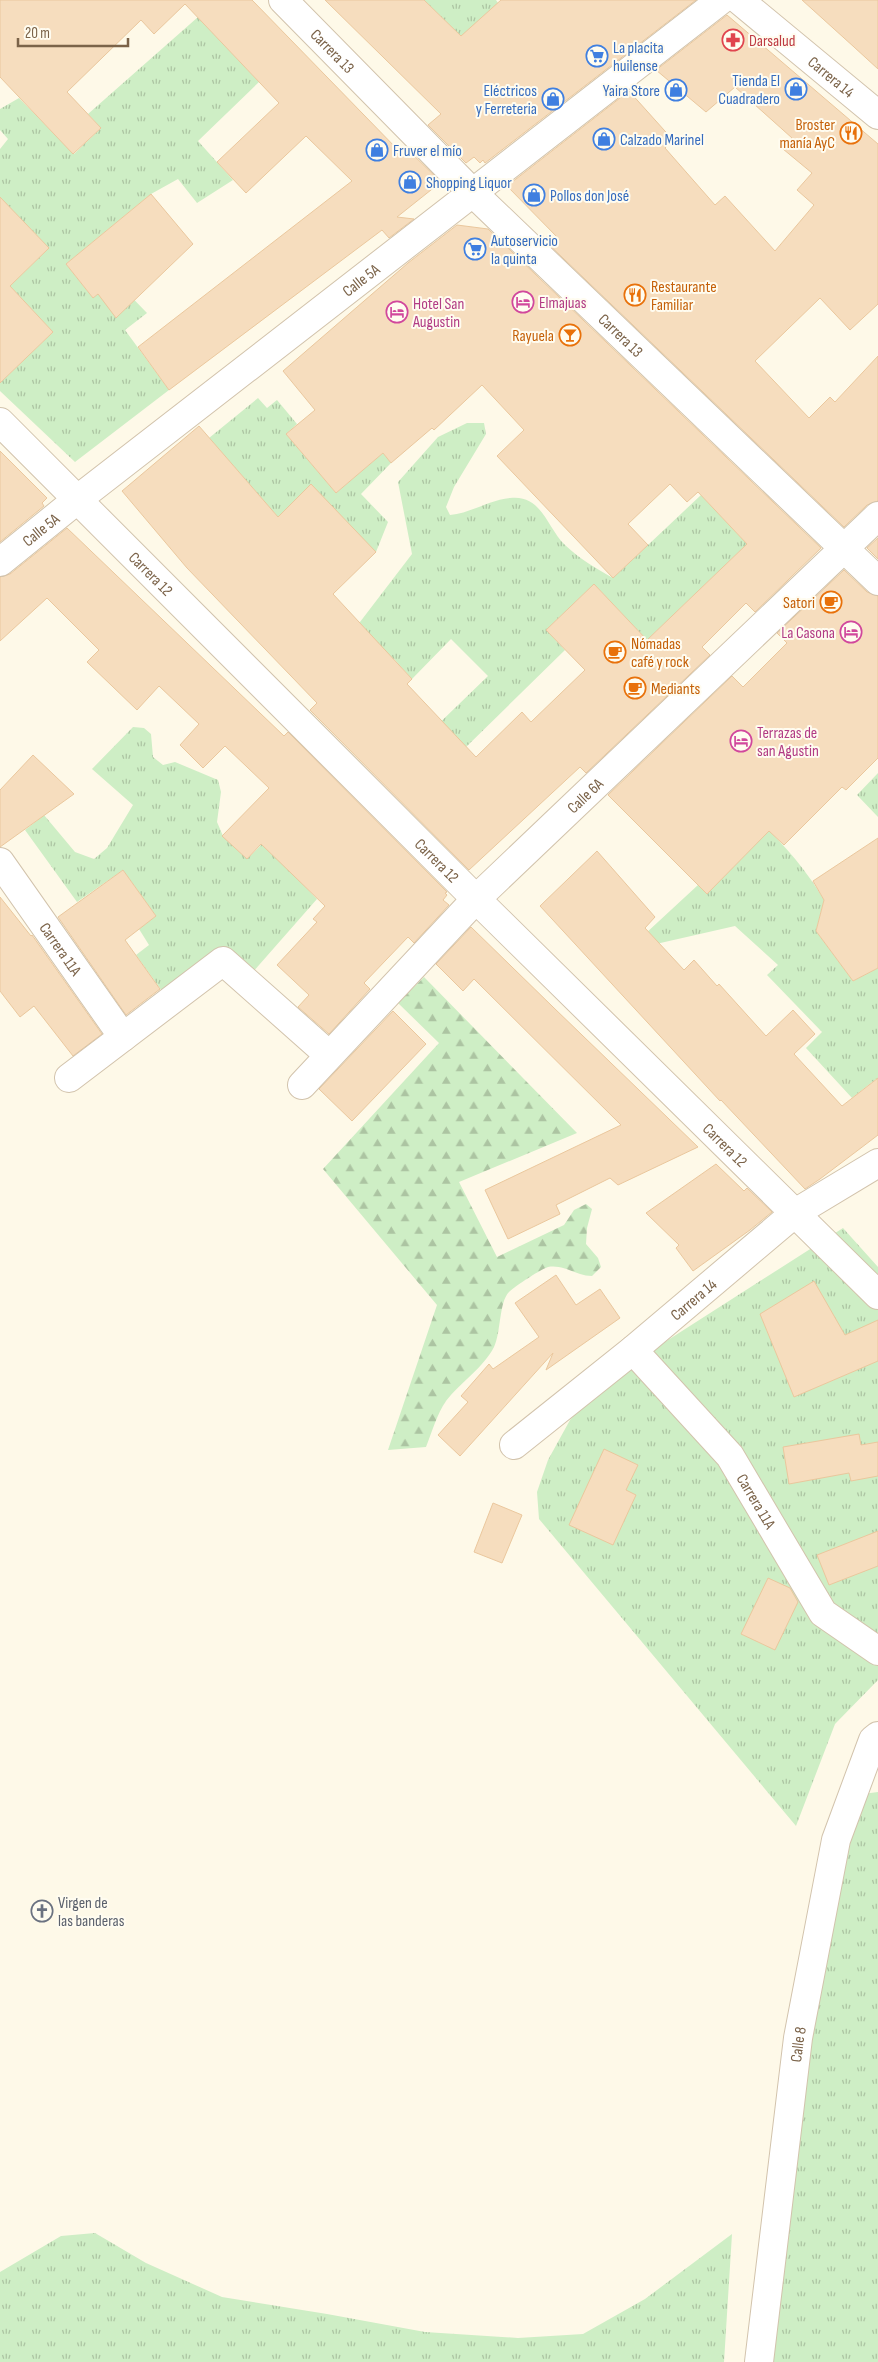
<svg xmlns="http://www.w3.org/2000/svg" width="878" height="2362" viewBox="0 0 878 2362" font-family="'Sofia Sans Condensed',sans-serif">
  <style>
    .grass { fill: url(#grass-tufts) }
    .forest { fill: url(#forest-firs) }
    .building { fill: #f6ddbe; stroke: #eac79d }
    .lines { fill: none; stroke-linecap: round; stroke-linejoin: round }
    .pedestrian-casing { stroke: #d2c3ac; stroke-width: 30 }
    .minor-casing { stroke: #d2c3ac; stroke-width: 30 }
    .tertiary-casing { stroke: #d2c3ac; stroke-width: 30 }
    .pedestrian { stroke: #fff; stroke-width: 28 }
    .minor { stroke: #fff; stroke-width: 28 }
    .tertiary { stroke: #fff; stroke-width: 28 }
    .labels { text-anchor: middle; stroke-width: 4; stroke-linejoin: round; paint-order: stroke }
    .health-label { font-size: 16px; fill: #be3a42; stroke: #fffcf0; text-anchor: start }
    .shop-label { font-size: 16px; fill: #366cbe; stroke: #fffcf0; text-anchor: start }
    .street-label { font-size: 16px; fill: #7b6349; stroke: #fffcf0 }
    .food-label { font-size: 16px; fill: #c56008; stroke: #fffcf0; text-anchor: end }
    .hotel-label { font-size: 16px; fill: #b23c85; stroke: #fffcf0; text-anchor: start }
    .worship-label { font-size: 16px; fill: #5b616d; stroke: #fffcf0; text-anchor: start }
  </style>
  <defs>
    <pattern id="grass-tufts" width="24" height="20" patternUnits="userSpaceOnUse" patternTransform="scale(1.25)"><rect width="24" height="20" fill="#ceeec5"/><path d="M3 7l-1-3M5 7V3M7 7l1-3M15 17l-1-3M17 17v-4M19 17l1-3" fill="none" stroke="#acc4a2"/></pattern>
    <pattern id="forest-firs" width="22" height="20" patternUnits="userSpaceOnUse" patternTransform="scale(1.25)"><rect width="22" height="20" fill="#ceeec5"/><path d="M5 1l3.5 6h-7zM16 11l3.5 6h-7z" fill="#acc4a2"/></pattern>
  </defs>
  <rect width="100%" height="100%" fill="#fef9e8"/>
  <path class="grass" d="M424,0H496L498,3L462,38Z
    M198,17L259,82L198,141L233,180L197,203L178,179L151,194L66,264L93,298L115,280L147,313L125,330L169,390L75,462L0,391V383L53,332L10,286L49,248L15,213L0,227V149L8,139L0,130V109L19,98L74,154L101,128L88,114Z
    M258,398L267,408L277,400L297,424L286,434L336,493L383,453L391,463L361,494L388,522L376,552L278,517L209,438Z
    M467,423H484L486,434L454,487L446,507L450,515C471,513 489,500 510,498C542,494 547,528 565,545C580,559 595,568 613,578L701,495L747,544L647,640L594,584L546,630L565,650L465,748L426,736L488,676L451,639L412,679L394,659L369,683L335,646L360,622L412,554L398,482L438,437Z
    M133,727L144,728L151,734L153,757L163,765L175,762L218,780L221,792L217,822L223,836L247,859L263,843L317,899L252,973L226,950L167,998L136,955L149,945L139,929L156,916L123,870L77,902L25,830L44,815L75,852L94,859L107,848L133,805L92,769Z
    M878,773V817L857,795Z
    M741,802C772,833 802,862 824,900L816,931L853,981L878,968V1081L876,1079L852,1098L806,1048L822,1032L767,975L778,965L735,926L656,944L645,934L698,885Z
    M843,1228L878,1267V1680L835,1724L796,1826L539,1519L537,1492L548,1460L570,1420L604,1381Z
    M878,1792V2362H765L833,1871L863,1794Z
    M95,2233L146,2263L222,2297L327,2314L425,2332L518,2338L583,2334L645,2299L732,2234L724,2362H0V2272L61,2236Z"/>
  <path class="forest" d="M424,977L577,1133L459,1182L497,1257L564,1225L574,1210L586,1204L592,1209L587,1228L586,1244L598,1258L601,1267L592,1276C576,1276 564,1264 548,1267C541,1269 514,1287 509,1292C499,1302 501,1333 494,1347C484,1367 460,1383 446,1401C437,1414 432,1432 426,1447L388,1450L437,1305L323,1169L439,1043L398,1003Z"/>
  <path class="building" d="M0,0H252L400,152L405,147L441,182L397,217L414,219L389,238L382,230L169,390L138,347L352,181L306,136L246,193L217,162L279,103L185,4L154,34L141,20L67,92L101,128L73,154L0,77Z
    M325,0H424L461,36L501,0H696L485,163L483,160L480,163L474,157L466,163L428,125L441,114Z
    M802,0H878V69L854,47Z
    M727,15L878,144V304L850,330L820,298L755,361L809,418L830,397L835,402L878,356V501L867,505L844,527L540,236L558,238L507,186L629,91L673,140L665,148L715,205L725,196L775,251L814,205L797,190L812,173L783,149L792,138L735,87L706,112L656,70Z
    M151,194L193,244L116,318L98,294L93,298L66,264Z
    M0,197L49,248L10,286L53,332L0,383Z
    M457,225L488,229L821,548L755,612L746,603L702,647L710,655L586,773L580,767L469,870L310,710L317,703L187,568L122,491L199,426L278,517L311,484L376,552L333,594L412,679L407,684L476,757L522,712L531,722L585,670L546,630L594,584L647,640L747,544L698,492L687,502L670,484L628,524L648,545L613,578L497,456L524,430L482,385L434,430L432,428L391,463L383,453L336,493L286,434L315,410L283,371L408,263Z
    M0,451L47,498L42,503L44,506L0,542Z
    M67,528L284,736L288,732L447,892L445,893L447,895L443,900L449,905L414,943L408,937L364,983L370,989L329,1034L298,1007L309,995L277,965L317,922L313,919L325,906L261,844L247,859L222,836L269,788L225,746L203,768L180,745L199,724L159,686L137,710L87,662L99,650L47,598L0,641V577L10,574Z
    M878,538V559L867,548Z
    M844,570L867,592L878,596V758L846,790L842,787L784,845L769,831L707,894L608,795L732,676L743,687L787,643L777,633Z
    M33,755L74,794L0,847V790Z
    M878,838V968L853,981L816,931L824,900L813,881Z
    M597,851L655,917L645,928L684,970L694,960L717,986L719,984L766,1036L793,1010L815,1034L794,1054L842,1106L878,1078V1135L820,1179L805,1189L721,1100L720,1101L540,906Z
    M123,870L156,916L125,940L160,989L126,1015L58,917Z
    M0,897L31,936L32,935L102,1034L73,1056L34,1006L20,1017L0,991Z
    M471,927L553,1007L698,1147L618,1185L610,1178L556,1205L560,1214L508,1239L485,1190L621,1125L474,979L463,991L436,964Z
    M393,1011L426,1044L352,1121L319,1089Z
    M716,1164L744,1191L747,1188L772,1212L750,1230L693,1271L676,1248L679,1245L646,1213Z
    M556,1275L576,1305L600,1289L620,1318L546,1370L553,1353L460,1456L438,1435L468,1402L461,1396L489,1364L493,1369L539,1337L515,1303Z
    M814,1281L845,1335L878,1320V1361L794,1397L760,1314Z
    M859,1434L861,1445L878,1442V1476L851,1481L849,1473L789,1484L783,1447Z
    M604,1449L638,1465L626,1490L636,1495L613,1545L569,1525Z
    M493,1503L522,1515L502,1563L474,1552Z
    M878,1531V1566L829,1585L817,1555Z
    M768,1578L790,1588L798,1602L775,1650L741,1634Z"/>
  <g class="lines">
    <g class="pedestrian-casing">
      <g id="pedestrian">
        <path id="s1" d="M633,1350L730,1456L823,1613L878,1651"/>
      </g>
    </g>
    <g class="minor-casing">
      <g id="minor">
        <path id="s2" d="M283,0L472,192L878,581"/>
        <path id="s3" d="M0,422L476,899L878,1295"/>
        <path id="s4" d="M0,562L78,499L721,0"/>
        <path id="s5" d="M0,862L123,1037"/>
        <path d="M69,1078L223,961L329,1055"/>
        <path id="s6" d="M302,1085L476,899L878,516"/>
        <path id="s7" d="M514,1445L633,1350L795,1213L878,1163"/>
        <path id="s8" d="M759,2362L798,2038L836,1840L873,1740L878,1736"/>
      </g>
    </g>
    <g class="tertiary-casing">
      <g id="tertiary">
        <path id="s9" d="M739,0L878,115"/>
      </g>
    </g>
    <use href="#pedestrian" class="pedestrian"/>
    <use href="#minor" class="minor"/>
    <use href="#tertiary" class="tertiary"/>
  </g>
  <defs>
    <g id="pharmacy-ring" transform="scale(1.125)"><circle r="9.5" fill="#fffcf0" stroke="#e0444e" stroke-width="1.5"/><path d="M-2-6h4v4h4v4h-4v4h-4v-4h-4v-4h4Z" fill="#e0444e"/></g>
    <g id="supermarket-ring" transform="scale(1.125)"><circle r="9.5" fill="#fffcf0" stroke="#3f7fe0" stroke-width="1.5"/><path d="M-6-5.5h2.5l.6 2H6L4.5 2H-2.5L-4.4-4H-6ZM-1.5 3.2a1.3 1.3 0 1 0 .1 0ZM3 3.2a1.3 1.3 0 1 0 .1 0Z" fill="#3f7fe0"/></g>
    <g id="shop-ring" transform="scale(1.125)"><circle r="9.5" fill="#fffcf0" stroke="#3f7fe0" stroke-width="1.5"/><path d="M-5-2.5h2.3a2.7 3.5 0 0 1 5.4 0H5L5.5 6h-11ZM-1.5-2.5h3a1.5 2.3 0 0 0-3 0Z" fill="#3f7fe0"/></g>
    <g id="restaurant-ring" transform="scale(1.125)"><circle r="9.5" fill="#fffcf0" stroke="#e8710a" stroke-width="1.5"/><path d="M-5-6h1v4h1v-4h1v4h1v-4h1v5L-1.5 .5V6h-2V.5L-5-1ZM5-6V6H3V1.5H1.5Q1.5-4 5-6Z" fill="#e8710a"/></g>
    <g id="hotel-ring" transform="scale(1.125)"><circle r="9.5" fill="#fffcf0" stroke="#d1479c" stroke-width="1.5"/><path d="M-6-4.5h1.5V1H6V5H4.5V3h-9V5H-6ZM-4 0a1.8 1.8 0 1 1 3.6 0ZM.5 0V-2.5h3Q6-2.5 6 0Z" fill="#d1479c"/></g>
    <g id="bar-ring" transform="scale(1.125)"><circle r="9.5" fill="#fffcf0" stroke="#e8710a" stroke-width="1.5"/><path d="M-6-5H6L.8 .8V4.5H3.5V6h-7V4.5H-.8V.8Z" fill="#e8710a"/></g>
    <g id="cafe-ring" transform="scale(1.125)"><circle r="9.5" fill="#fffcf0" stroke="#e8710a" stroke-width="1.5"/><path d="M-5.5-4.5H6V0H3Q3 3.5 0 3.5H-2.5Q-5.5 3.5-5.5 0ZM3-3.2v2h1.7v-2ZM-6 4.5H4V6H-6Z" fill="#e8710a"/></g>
    <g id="church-ring" transform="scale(1.125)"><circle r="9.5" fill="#fffcf0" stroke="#6b7280" stroke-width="1.5"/><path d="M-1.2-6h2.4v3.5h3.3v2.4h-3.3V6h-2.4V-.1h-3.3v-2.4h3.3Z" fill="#6b7280"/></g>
  </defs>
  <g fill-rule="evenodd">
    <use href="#pharmacy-ring" x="733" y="40"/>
    <use href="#supermarket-ring" x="597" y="56"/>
    <use href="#shop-ring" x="796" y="89"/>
    <use href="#shop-ring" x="676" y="90"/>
    <use href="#shop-ring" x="553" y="99"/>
    <use href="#restaurant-ring" x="851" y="133"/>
    <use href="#shop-ring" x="604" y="139"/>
    <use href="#shop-ring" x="377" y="150"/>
    <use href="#shop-ring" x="410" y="182"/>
    <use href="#shop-ring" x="534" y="195"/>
    <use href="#supermarket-ring" x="475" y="249"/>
    <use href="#restaurant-ring" x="635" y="295"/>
    <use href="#hotel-ring" x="523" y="302"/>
    <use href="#hotel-ring" x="397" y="312"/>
    <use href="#bar-ring" x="570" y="335"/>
    <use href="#cafe-ring" x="831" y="602"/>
    <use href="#hotel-ring" x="851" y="632"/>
    <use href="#cafe-ring" x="615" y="652"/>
    <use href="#cafe-ring" x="635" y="688"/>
    <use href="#hotel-ring" x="741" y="741"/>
    <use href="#church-ring" x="42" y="1911"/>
  </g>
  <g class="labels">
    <g class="health-label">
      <text x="749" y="46">Darsalud</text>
    </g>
    <g class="shop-label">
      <text x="613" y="53">La placita<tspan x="613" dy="18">huilense</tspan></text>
      <text x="780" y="86" text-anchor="end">Tienda El<tspan x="780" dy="18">Cuadradero</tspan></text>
      <text x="537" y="96" text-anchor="end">Eléctricos<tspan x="537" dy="18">y Ferreteria</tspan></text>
      <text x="660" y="96" text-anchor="end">Yaira Store</text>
      <text x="620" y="145">Calzado Marinel</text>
      <text x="393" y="156">Fruver el mío</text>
      <text x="426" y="188">Shopping Liquor</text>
      <text x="550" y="201">Pollos don José</text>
      <text x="491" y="246">Autoservicio<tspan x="491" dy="18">la quinta</tspan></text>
    </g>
    <g class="street-label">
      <text dy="6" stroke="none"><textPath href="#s2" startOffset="71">Carrera 13</textPath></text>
      <text dy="6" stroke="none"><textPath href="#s9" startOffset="120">Carrera 14</textPath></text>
      <text dy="6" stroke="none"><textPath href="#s4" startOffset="458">Calle 5A</textPath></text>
      <text dy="6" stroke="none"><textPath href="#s2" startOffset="476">Carrera 13</textPath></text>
      <text dy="6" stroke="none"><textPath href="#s4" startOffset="52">Calle 5A</textPath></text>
      <text dy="6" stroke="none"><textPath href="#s3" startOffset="214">Carrera 12</textPath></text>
      <text dy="6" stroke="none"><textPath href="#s6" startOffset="405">Calle 6A</textPath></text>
      <text dy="6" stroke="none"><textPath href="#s3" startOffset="619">Carrera 12</textPath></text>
      <text dy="6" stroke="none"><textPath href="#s5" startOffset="106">Carrera 11A</textPath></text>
      <text dy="6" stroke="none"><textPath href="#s3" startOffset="1024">Carrera 12</textPath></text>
      <text dy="6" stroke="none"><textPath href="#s7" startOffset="231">Carrera 14</textPath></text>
      <text dy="6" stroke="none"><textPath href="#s1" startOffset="196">Carrera 11A</textPath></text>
      <text dy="6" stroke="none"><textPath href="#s8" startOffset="320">Calle 8</textPath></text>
    </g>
    <g class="food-label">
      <text x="835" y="130">Broster<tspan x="835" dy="18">manía AyC</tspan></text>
      <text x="651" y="292" text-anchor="start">Restaurante<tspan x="651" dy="18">Familiar</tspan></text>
      <text x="554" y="341">Rayuela</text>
      <text x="815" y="608">Satori</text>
      <text x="631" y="649" text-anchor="start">Nómadas<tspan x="631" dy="18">café y rock</tspan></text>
      <text x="651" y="694" text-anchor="start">Mediants</text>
    </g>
    <g class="hotel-label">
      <text x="539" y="308">Elmajuas</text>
      <text x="413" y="309">Hotel San<tspan x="413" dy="18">Augustin</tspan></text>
      <text x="835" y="638" text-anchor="end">La Casona</text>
      <text x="757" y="738">Terrazas de<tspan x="757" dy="18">san Agustin</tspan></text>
    </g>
    <g class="worship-label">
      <text x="58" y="1908">Virgen de<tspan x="58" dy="18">las banderas</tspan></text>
    </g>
  </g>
  <path d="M18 38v8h110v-8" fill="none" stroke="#7b6349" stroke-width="2.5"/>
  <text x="25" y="38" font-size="15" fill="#7b6349" stroke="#fffcf0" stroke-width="4" paint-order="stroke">20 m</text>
</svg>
